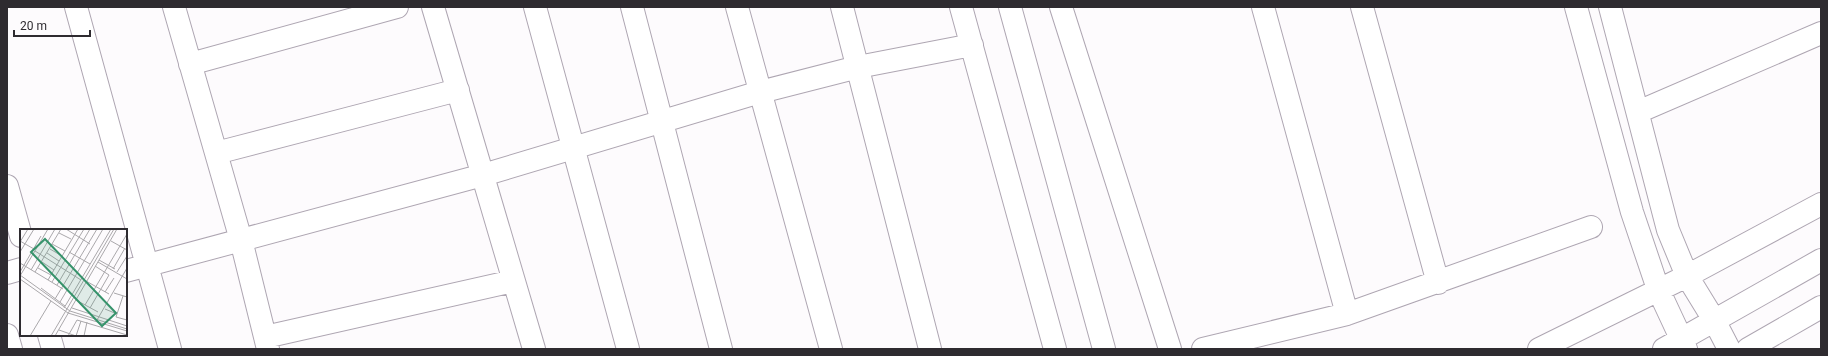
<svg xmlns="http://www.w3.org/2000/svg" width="1828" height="356" viewBox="0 0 1828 356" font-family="Roboto,sans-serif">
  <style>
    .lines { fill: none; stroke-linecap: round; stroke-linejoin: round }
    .minor-casing { stroke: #aea6b2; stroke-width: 24 }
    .minor { stroke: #fff; stroke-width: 22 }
    .inset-road { fill: none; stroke: #aaa8ab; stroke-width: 1 }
    .view { fill: #36936b; fill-opacity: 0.15; stroke: #36936b; stroke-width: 2 }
    .inset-edge { fill: none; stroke: #2e2b30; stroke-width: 2 }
  </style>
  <rect width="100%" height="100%" fill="#fdfbfd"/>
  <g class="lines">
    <g class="minor-casing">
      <path id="minor" d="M76,7L170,349
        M174,7L241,240L268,349
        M433,7L534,349
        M535,7L628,349
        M632,7L721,349
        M737,7L831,349
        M842,7L930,349
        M961,7L1055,349
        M1010,7L1104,349
        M1061,7L1170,349
        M1263,7L1347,314
        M1362,7L1438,283
        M1576,7L1632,212L1658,289L1686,349
        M1610,7L1668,230L1687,276L1714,320L1729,349
        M190,64L397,7
        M1638,112L1821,33
        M216,153L458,90
        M7,186L21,236
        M126,271L483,175L760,92L858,67L972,45
        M7,273L21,269
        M7,335L11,349
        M49,335L53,349
        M265,337L513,281
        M1203,349L1347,314L1591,227
        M1539,349L1687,276L1821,204
        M1664,349L1821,260
        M1748,349L1821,307"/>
    </g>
    <use href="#minor" class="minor"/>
  </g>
  <g transform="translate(20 229)">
    <rect width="107" height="107" fill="#fdfbfd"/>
    <path class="inset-road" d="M46,0L70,15M39,4L51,10M0,12L14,20M91,12L107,21M0,13L8,0M32,15L45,22M30,20L42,27M15,22L61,51M0,23L14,0M49,23L70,35M27,24L39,32M79,31L95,40M22,33L34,41M78,33L107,50M0,34L43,60M18,39L31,46M93,40L105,19M11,41L35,0M0,43L21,7M15,43L41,0M97,43L107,27M0,46L50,82L107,100M0,47L28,0M0,50L48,84L107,102M28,51L58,0M66,52L89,65M32,53L64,0M37,56L70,0M21,59L45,77M85,63L94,49M94,64L107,68M103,67L96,88L107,91M35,70L77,0M56,71L78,83M40,73L83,0M65,76L107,5M44,79L91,0M52,79L107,97M70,79L89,46L75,37M85,80L97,85M77,91L107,39M39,101L56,107M10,107L31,72M31,107L94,0M35,107L97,0M48,107L57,91L107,106M56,107L61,92M64,107L67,93"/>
    <path class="view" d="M25,10L96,84L82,97L11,23Z"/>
    <rect width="107" height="107" class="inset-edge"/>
  </g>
  <rect width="1828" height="356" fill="none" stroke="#2e2b30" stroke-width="16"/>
  <path d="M14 30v6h76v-6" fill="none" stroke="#2e2b30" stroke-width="2"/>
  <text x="20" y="30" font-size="12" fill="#2e2b30" stroke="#fdfbfd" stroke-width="3" paint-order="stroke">20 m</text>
</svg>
